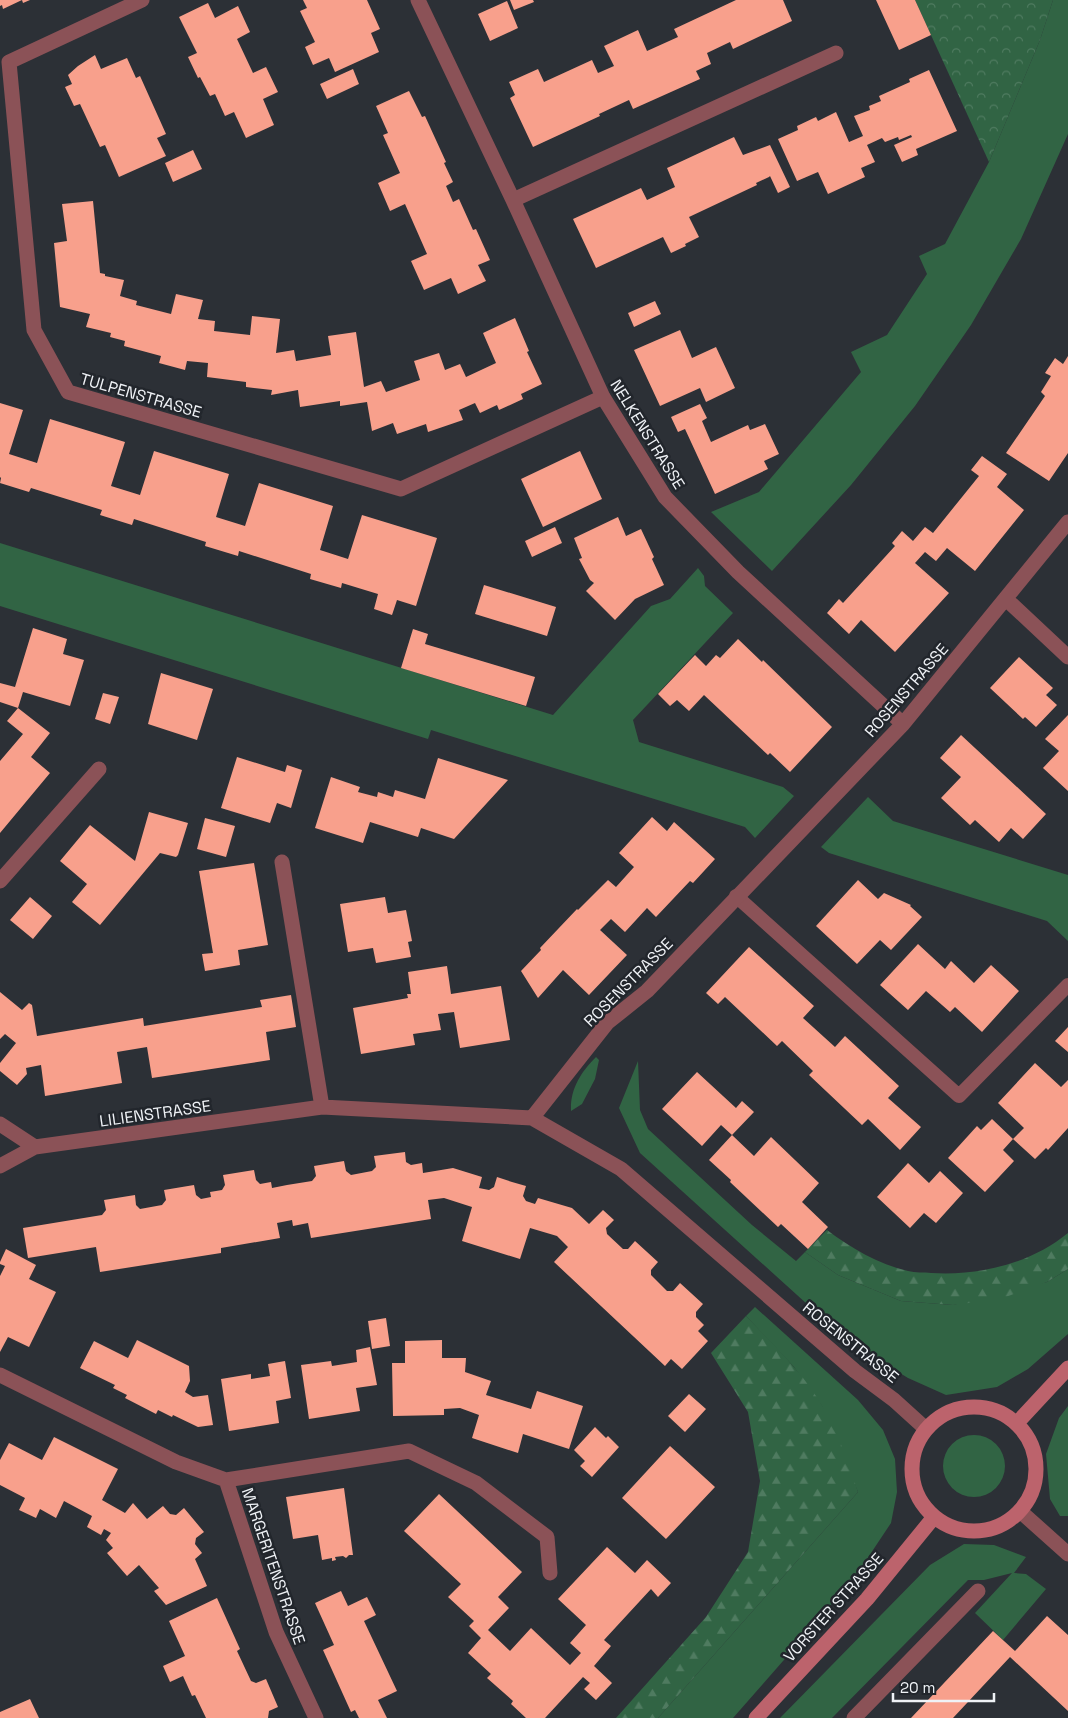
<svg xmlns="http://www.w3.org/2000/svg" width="1068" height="1718" viewBox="0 0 1068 1718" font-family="'Space Grotesk',sans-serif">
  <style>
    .grass { fill: #316444 }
    .forest { fill: url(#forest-firs) }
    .park { fill: url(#park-crowns) }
    .building { fill: #f8a08c }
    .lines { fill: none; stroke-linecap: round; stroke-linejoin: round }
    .lane { stroke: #8b5257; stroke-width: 14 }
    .street { stroke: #8b5257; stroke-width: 15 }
    .secondary { stroke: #bc636c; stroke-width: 15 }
    .labels { text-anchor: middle; stroke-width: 5; stroke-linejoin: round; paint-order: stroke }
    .street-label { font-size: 16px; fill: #eff2f6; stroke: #22262c }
  </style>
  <defs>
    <pattern id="forest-firs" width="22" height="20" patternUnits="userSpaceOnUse" patternTransform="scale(1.25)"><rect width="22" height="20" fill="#316444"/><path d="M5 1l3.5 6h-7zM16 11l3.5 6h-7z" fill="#4f7b60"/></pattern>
    <pattern id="park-crowns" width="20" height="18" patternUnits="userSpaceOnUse" patternTransform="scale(1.25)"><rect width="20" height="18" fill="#316444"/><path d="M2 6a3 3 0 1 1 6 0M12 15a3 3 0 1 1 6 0" fill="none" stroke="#4f7b60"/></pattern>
  </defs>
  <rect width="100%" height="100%" fill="#2c3036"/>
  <path class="grass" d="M1053,0H1068V134L1021,239L971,325L915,406L851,485L772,571L711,512L759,492L861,372L851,352L887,335L927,274L919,256L945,244L989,162L1040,40Z
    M0,543L553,715L651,606L670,599L698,568L704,576L705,586L733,613L633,720L639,742L783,787L794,796L755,838L745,827L431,730L428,739L0,606Z
    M868,797L893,821L1068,875V941L1047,921L829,853L821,847Z
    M596,1057L599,1060L595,1079L582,1104L571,1111C570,1089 581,1072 596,1057Z
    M638,1061L640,1110L648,1129L752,1225L796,1261L805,1252L838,1275L901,1301L953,1305L1047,1282L1068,1269V1334L1028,1369L997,1387L946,1395L908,1378L849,1342L640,1153L619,1108Z
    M755,1307L858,1400L883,1430L895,1459L897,1492L891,1523L861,1568L811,1629L733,1718H658L858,1492L822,1406L794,1367L746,1316Z
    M1068,1406V1516H1060L1050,1499L1046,1454L1059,1418Z
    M943 1466a31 31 0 1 1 62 0a31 31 0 1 1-62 0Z
    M964,1544L994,1545L1026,1557L1014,1573L1026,1574L1046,1589L1003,1640L975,1613L1012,1573L984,1580H968L832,1718H780L930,1565Z"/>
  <path class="forest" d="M827,1230C851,1248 878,1264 908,1271C915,1273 924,1272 931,1273C979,1276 1030,1264 1068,1233V1269L1047,1282L1000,1299L953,1305L901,1301L838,1275L805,1252Z
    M746,1316C773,1344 804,1374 823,1407C839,1435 848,1462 858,1492L658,1718H616L706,1617L748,1552L760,1481L748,1412L711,1353Z"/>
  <path class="park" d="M915,0H1053L1040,40L989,162Z"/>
  <path class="building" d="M0,0H30L23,3L22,0L3,9L2,5L0,6Z
    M303,0H367L380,29L371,33L379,52L335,72L329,58L313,65L305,47L315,42L300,11L307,8Z
    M510,0H533L534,2L514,10Z
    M736,0H783L792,21L733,49L730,42L707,53L711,64L696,71L700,79L633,109L629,100L599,114L600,116L533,147L510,98L515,95L509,82L538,69L544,82L592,60L598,73L614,66L604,46L638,30L647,51L678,37L674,29Z
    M876,0H915L931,35L899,50Z
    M507,1L518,28L490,41L478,14Z
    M208,3L215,18L238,6L250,32L237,39L253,73L266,67L278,92L263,99L274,125L246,138L234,112L225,116L215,94L210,96L200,77L198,78L188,57L197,53L179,17Z
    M95,55L101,69L127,58L136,78L140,76L166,134L157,138L166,156L119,177L105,145L100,147L80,104L74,106L65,87L72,84L68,75L78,66Z
    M353,69L359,84L327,99L320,84Z
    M929,70L957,131L916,149L918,155L902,162L894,145L912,137L911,135L899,140L898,137L885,142L882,138L867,145L875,162L861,168L865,177L828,194L818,172L797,181L778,139L798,130L797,126L816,117L818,121L836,112L849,142L863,136L854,116L870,110L869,106L881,101L879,96L910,82L909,79Z
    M409,91L422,117L425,116L446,162L444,163L453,182L446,186L453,202L459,199L473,230L476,229L490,260L478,265L486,281L458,294L451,278L424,290L411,261L427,254L405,204L390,211L378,183L400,173L383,135L388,133L376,106Z
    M734,137L743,155L770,145L790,187L778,193L770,176L769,177L756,183L757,185L689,217L699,237L685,244L686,246L671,253L663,237L596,268L573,219L641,188L647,200L675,187L667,168Z
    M193,150L202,169L173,182L165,163Z
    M93,201L100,273L105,274V276L124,280L120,296L137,301L136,305L171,314L176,294L203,300L198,319L215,321L214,331L250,335L252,316L280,319L276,353L294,350L296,361L331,355L328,336L356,332L364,387L381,381L386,392L420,380L414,361L439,353L445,370L460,364L466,377L496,363L483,333L515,318L529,351L527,352L542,384L521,394L523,399L499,410L497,405L480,413L475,403L459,410L463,420L428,432L426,424L397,434L393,423L372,431L367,402L340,406V401L300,407L298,390L271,395L272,390L246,387V382L207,377L208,363L187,361L185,370L159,363L161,356L124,346L125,341L110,337L111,333L86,327L90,314L60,307L54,243L67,241L62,204Z
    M655,301L661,314L634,327L628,313Z
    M680,330L692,358L716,347L735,388L706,402L700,388L660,406L634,350Z
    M1068,356V453L1049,481L1006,453L1045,396L1041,392L1051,376L1045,373L1055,358L1063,364Z
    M0,403L23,410L9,454L37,463L50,419L125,442L111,486L140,495L154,451L229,474L216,517L245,526L259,483L333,506L320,550L348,559L362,515L437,538L416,606L397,600L392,615L374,609L378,594L342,583L341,588L310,579L311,574L239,551L238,556L205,546L206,542L134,519L132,525L100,515L102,510L31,488L29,492L0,483L1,478L0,477Z
    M700,404L707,418L702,421L711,442L748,425L750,430L765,424L779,454L764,461L768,469L715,494L685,429L678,432L671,417Z
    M580,451L602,499L543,527L521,479Z
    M982,456L1007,474L997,487L1024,510L975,571L947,548L936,561L925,552L915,563L949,593L895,652L861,620L849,634L827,613L839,599L843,603L895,546L892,543L902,531L913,541L925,527L933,533L979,476L971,470Z
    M618,517L626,536L641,529L654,557L652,559L664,585L635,599L615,620L586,591L594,583L590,580L579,559L582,558L574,538Z
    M555,527L562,543L532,557L525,541Z
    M484,585L556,607L547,636L475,614Z
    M33,628L67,639L63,654L84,660L70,706L23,692L18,708L0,702V683L15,687Z
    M413,629L428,634L425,644L535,677L526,706L401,668Z
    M738,639L762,662L763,660L832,727L790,772L770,753L768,755L704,695L689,711L677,700L670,706L658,694L695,655L706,666L716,655L720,658Z
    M1019,657L1053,688L1046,695L1057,705L1036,727L1025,717L1023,719L990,688Z
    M161,673L213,689L197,740L148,724Z
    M103,693L119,697L110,724L95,719Z
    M18,708L50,733L31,757L50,773L0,833V761L23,734L7,721Z
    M1068,715V791L1043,768L1059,751L1045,739Z
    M961,735L1046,814L1023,839L1011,828L999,842L975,820L970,825L941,798L961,777L940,758Z
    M237,757L285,772L287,765L302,770L291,808L277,803L270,823L221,808Z
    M438,758L508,780L454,839L421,828L418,837L370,822L363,843L315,828L331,777L360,787L358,792L377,797L378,792L393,797L395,790L425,799Z
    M149,812L188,823L178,855L176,857L160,853L100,925L72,902L87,884L60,861L90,825L135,861Z
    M652,817L667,831L674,822L715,859L693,883L690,881L656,917L647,908L625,932L611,919L600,930L627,955L589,995L563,970L538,998L521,971L541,950L540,948L577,909L578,910L608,880L616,887L634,867L619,853Z
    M205,818L235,826L226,857L197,849Z
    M254,863L268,945L238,950L240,965L205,971L202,954L213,953L199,871Z
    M858,880L878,899L884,893L911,905L910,906L922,917L891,950L880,940L857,964L816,926Z
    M30,897L52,916L33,939L10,920Z
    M385,897L388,913L406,910L412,941L408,942L411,957L376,963L373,948L348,952L340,904Z
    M918,944L945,969L951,961L974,983L991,965L1019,991L982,1032L955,1007L950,1012L926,991L908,1010L880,985Z
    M749,947L814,1006L803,1018L835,1047L845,1036L899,1086L888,1098L921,1127L900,1150L868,1119L862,1125L809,1075L813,1071L782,1041L777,1046L725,997L718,1004L706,993Z
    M447,966L451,994L501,986L510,1040L460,1048L454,1012L438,1014L441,1030L413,1034L415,1045L361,1054L353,1008L408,998L407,994H411L408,972Z
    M0,992L22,1010L29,1003L32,1005L37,1036L143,1018L144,1026L262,1007L260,1000L291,995L296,1027L266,1032L270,1060L152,1078L147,1047L117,1052L122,1083L45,1096L41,1065L26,1068L27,1074L17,1085L0,1071V1063L16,1043L5,1034L0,1039Z
    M1068,1027V1052L1055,1041Z
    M1035,1063L1061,1087L1068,1080V1128L1048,1150L1046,1148L1035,1159L1013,1139L1024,1128L998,1103Z
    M697,1072L736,1108L742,1101L754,1112L732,1135L721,1125L702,1146L662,1109Z
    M992,1119L1013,1139L1003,1150L1014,1161L985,1192L948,1158L977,1126L981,1130Z
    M732,1135L754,1156L771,1137L819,1183L802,1202L828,1227L808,1249L781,1224L778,1227L730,1182L731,1180L709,1160Z
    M405,1152L406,1162L411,1165L422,1163L423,1173L453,1168L482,1177L479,1188L489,1190L494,1187L497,1177L512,1182L526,1186L523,1196L526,1201L535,1204L538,1198L572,1208L589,1224L603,1210L614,1220L606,1228L607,1234L623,1249H628L635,1241L658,1262L651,1270V1275L667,1291H673L680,1283L703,1304L696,1312V1317L704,1325L698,1331L708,1341L682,1369L671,1359L665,1366L554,1262L568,1247L557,1236L530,1228L520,1259L462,1241L472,1207L444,1198L428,1200L431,1219L311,1238L308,1223L293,1226L292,1220L277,1223L280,1238L221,1248V1253L100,1272L96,1247L28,1258L23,1228L102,1215L106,1210L104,1200L135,1195L136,1205L140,1209L162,1205L166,1200L164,1190L194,1185L196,1195L201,1199L211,1197L210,1192L222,1190L225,1185L223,1175L254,1170L256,1180L260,1184L271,1182L272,1188L287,1185L312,1181L316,1176L314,1166L344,1161L346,1171L351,1175L372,1171L376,1167L374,1156Z
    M908,1163L929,1183L940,1171L963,1193L936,1223L924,1213L910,1228L877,1197Z
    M6,1249L36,1265L29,1279L56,1292L29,1347L8,1337L0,1352V1276L5,1266L0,1264V1262Z
    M386,1318L390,1346L372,1349L368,1321Z
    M137,1340L189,1366L190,1381L185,1392L193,1397L208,1395L213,1425L198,1427L173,1415L172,1417L158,1410L156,1414L125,1398L127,1395L113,1388L115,1385L80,1368L94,1341L128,1358Z
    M442,1340V1358H466L465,1372L491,1381L486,1395L531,1409L537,1391L583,1406L569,1449L523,1434L518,1453L472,1438L479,1415L460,1408L444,1409V1415L393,1416L392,1363H405V1341Z
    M370,1347L377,1385L356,1388L360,1411L309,1419L301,1365L331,1361L332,1366L357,1362L356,1350Z
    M285,1361L291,1398L276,1401L279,1423L229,1431L221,1379L251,1374V1379L270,1376L268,1364Z
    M689,1394L706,1409L685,1432L668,1416Z
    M595,1427L606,1438L608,1436L619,1447L592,1477L580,1466L585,1461L574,1450Z
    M54,1437L118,1469L102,1500L125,1513L133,1503L147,1519L163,1506L170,1514L176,1515L184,1508L204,1532L196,1538L195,1544L202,1553L195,1559L207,1586L166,1605L154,1591L159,1588L139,1565L127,1576L107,1553L113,1548L106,1540L111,1533L104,1529L101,1535L87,1527L92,1516L64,1501L56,1518L40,1509L36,1518L19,1510L25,1498L0,1485V1460L9,1443L42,1460Z
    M670,1446L715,1487L666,1539L622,1498Z
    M344,1488L353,1555H349L346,1558L343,1556L335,1557L336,1560L332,1561V1558L322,1560L318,1535L293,1539L286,1497Z
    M439,1494L522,1572L498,1597L509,1608L488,1630L510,1651L531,1628L570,1665L581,1653L570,1643L586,1625L558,1599L607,1547L635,1573L647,1560L671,1583L658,1597L651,1589L604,1640L611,1646L594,1666L612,1683L596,1700L584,1689L590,1683L583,1677L545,1718H526L511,1704L513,1701L487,1678L491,1674L468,1653L481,1638L469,1626L474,1621L448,1597L461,1584L404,1531Z
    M341,1591L348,1606L367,1597L376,1615L364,1621L397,1691L378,1700L387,1718H359L355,1710L351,1712L323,1650L334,1645L315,1603Z
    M217,1598L240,1649L237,1651L251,1681L256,1683L266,1679L278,1707L269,1711L268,1718H206L195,1695L192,1696L183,1676L170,1682L163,1666L185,1656L169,1621Z
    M1047,1616L1068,1635V1711L1010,1657L953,1718H911L993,1631L1015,1651Z
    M30,1699L39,1718H0V1712Z"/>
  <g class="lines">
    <path class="lane" d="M736,896L959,1096L1068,985"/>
    <path class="street" d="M142,0L9,62L34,330L68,392L401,489L603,397
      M418,0L513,200L603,397L665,497L738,572L903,724
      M513,200L836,53
      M1006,599L1068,657
      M282,862L322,1107
      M0,881L99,769
      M0,1124L35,1147L322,1107L532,1118
      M0,1166L35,1147
      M0,1375L176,1462L226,1480L409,1451L476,1483L547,1537L550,1573
      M926,1429L894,1400L855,1371L621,1169L532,1118L607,1023L647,991L903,724L1068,522
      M226,1480L276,1632L316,1718
      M1020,1511L1068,1554
      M854,1718L978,1591"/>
    <path class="secondary" d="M912 1469a62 62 0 1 1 124 0a62 62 0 1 1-124 0Z
      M1017,1423L1068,1368
      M756,1718L867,1599L934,1517"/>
  </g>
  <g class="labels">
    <g class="street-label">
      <text transform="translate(141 395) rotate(16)" y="6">TULPENSTRASSE</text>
      <text transform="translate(648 434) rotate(58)" y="6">NELKENSTRASSE</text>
      <text transform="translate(906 690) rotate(-49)" y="6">ROSENSTRASSE</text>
      <text transform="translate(628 982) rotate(-45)" y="6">ROSENSTRASSE</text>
      <text transform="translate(155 1113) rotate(-8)" y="6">LILIENSTRASSE</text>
      <text transform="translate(851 1342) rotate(39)" y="6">ROSENSTRASSE</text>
      <text transform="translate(274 1566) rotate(71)" y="6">MARGERITENSTRASSE</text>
      <text transform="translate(833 1607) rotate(-48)" y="6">VORSTER STRASSE</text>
    </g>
  </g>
  <path d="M893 1693v8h101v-8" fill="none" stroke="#eff2f6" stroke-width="2.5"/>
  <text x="900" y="1693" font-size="15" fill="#eff2f6" stroke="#22262c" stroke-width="4" paint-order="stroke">20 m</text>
</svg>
